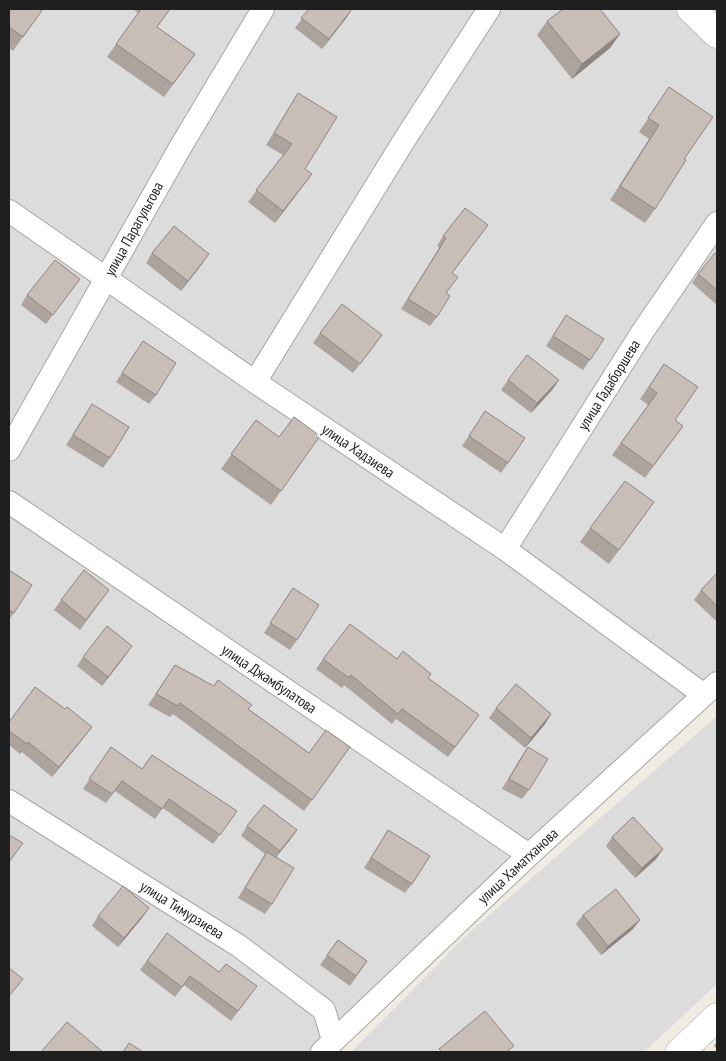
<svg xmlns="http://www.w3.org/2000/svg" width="726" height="1061" viewBox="0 0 726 1061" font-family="'PT Sans Narrow',sans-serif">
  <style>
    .residential { fill: #dddcdc }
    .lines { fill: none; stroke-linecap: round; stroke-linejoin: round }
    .minor-casing { stroke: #a6a6a6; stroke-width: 24 }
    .tertiary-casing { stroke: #a6a6a6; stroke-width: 29 }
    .minor { stroke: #fff; stroke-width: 22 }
    .tertiary { stroke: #fff; stroke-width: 28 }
    .wall { fill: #aca39d }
    .shaded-wall { fill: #8c8580 }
    .building { fill: #c8beb7; stroke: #8c8580 }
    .labels { text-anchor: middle; stroke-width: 4.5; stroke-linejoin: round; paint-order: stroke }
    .street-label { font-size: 15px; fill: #1f1f1f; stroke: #fff }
  </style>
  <rect width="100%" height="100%" fill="#f0ece4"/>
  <path class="residential" d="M9,9H691L717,34V683L322,1052H9Z
    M717,716V984L644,1052H351L471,931Z"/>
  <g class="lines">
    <g class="minor-casing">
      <path id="minor" d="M9,211L255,382L505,549L704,695
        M255,382L405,139L489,9
        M9,450L181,146L263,9
        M9,502L529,855
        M505,549L643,331L717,223
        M9,801L239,946L324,1010L333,1040
        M322,1052L529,855L717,683"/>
    </g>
    <g class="tertiary-casing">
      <path id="tertiary" d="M691,9L717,34
        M680,1052L717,1017"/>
    </g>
    <use href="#minor" class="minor"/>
    <use href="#tertiary" class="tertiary"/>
  </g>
  <path class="wall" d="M9,9H43L13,51L9,48Z
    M133,9H170L157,27L195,54L164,97L107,57L138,13Z
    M309,9L347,17L322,49L295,28Z
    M547,21L620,34L610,48L572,79L537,35Z
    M669,87L684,159L655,209L645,223L610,200L649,139L639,132Z
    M298,93L305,169L312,174L275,223L248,202L283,155L266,145Z
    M488,225L452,273L447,293L437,317L430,326L401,309L439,248L437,246L443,236Z
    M152,253L202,264L181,291L146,263Z
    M717,254V305L692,283L698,274Z
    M80,279L46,324L21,305L27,295Z
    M566,315L590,360L583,370L546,346Z
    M320,333L382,335L353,373L313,343Z
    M136,351L156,395L149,404L116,382Z
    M664,364L675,420L683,426L645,478L612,455L648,405L640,399Z
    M508,380H559L552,390L531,413L501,390Z
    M92,404L110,458L103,468L66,445Z
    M485,411L525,438L501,473L462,446Z
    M256,420L279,437L320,436L271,505L221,469Z
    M654,502L609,564L580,542L590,528Z
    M9,570L32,585L9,620Z
    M717,573V622L694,600L701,590Z
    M293,588L297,640L290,650L264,633Z
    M109,590L80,630L54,610L61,600Z
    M125,656L102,686L77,666L83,657Z
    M323,659H397L428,678L479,715L448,757L396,719L392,724L344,685L342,688L316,669Z
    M175,665L248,709L309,753L350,747L304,811L173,714L170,717L148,705Z
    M496,708L551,714L545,724L525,748L489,718Z
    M65,709L92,727L85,736L52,777L22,752L20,754L9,745V722Z
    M111,747L142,769L237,811L213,844L163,808L155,819L115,791L106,803L83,789Z
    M528,747L529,790L522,799L502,789L521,757Z
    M247,826L297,830L276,857L272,904L265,914L238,898L265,854L241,836Z
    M388,830L412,884L405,893L364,868Z
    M612,837L663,849L656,859L635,878L606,846Z
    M583,915L633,929L601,955L576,924Z
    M98,916L142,918L118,947L92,926Z
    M167,933L219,972L257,986L231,1021L184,985L175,997L140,970Z
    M338,940L367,961L350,986L320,965Z
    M717,1041V1049L714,1046Z"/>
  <path class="shaded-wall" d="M352,9L347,17L322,49L329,39Z
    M620,34L610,48L572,79L582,64Z
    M312,174L303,186L275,223L283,211Z
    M209,254L202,264L181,291L188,281Z
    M559,380L552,390L531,413L537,403Z
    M132,646L125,656L102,686L108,677Z
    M551,714L545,724L525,748L531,738Z
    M92,727L85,736L52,777L59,767Z
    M297,830L290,840L273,861L280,851Z
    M663,849L656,859L635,878L642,868Z
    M149,908L142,918L118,947L124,938Z
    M640,920L633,929L601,955L608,946Z"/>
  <path class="building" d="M9,9H43L23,37L9,27Z
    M141,9H170L157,27L195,54L173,84L116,44Z
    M309,9H352L329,39L301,18Z
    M563,9H600L620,34L582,64L547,21Z
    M669,87L713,117L684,159L686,160L655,209L620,186L659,125L648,118Z
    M298,93L337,117L305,169L312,174L283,211L256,190L292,144L274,133Z
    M465,208L488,225L452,273L458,277L446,293L450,296L437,317L408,299L446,238L443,236Z
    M174,226L209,254L188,281L152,253Z
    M715,253L717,254V290L698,274Z
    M55,260L80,279L53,315L27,295Z
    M342,304L382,335L360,364L320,333Z
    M566,315L604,339L590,360L553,336Z
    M143,341L176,363L156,395L122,373Z
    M527,355L559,380L537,403L508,380Z
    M664,364L698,387L675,420L683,426L653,466L621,443L657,393L649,387Z
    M92,404L129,427L110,458L73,435Z
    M485,411L525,438L508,463L469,436Z
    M294,417L320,436L281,491L231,454L256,420L279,437Z
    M625,481L654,502L619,550L590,528Z
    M9,570L32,585L14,613L9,610Z
    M84,570L109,590L86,620L61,600Z
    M717,573V606L701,590Z
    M293,588L319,605L297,640L270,623Z
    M350,624L397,659L403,651L431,674L428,678L479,715L455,747L402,709L398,714L351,675L349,678L323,659Z
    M107,626L132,646L108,677L83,657Z
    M175,665L214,686L218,680L252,705L248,709L309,753L326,730L350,747L312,800L180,703L178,706L156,694Z
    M516,684L551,714L531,738L496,708Z
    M35,687L65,709L67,707L92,727L59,767L28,742L27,744L9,731V722Z
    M111,747L142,769L152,755L237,811L220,835L169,799L162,809L122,781L112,794L89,779Z
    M528,747L548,759L529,790L509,779Z
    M264,805L297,830L280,851L247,826Z
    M633,817L663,849L642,868L612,837Z
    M388,830L430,856L412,884L371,858Z
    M9,835L23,843L9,862Z
    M267,852L294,868L272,904L245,888Z
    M123,886L149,908L124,938L98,916Z
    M616,889L640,920L608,946L583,915Z
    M167,933L219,972L226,964L257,986L238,1011L190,976L182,987L147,961Z
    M338,940L367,961L356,976L327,955Z
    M9,968L23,979L9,996Z
    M485,1011L514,1046L506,1052H442L439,1049Z
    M67,1022L103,1052H41Z
    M129,1043L143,1052H123Z"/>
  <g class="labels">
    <g class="street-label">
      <text transform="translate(134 229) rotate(-61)" y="5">улица Парагульгова</text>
      <text transform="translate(609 385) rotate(-58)" y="5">улица Гадаборшева</text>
      <text transform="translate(358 451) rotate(34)" y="5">улица Хадзиева</text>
      <text transform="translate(269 679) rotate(34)" y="5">улица Джамбулатова</text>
      <text transform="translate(518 866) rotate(-43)" y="5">улица Хаматханова</text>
      <text transform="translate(182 910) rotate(32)" y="5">улица Тимурзиева</text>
    </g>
  </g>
  <rect width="726" height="1061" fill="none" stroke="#1f1f1f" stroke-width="20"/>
</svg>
